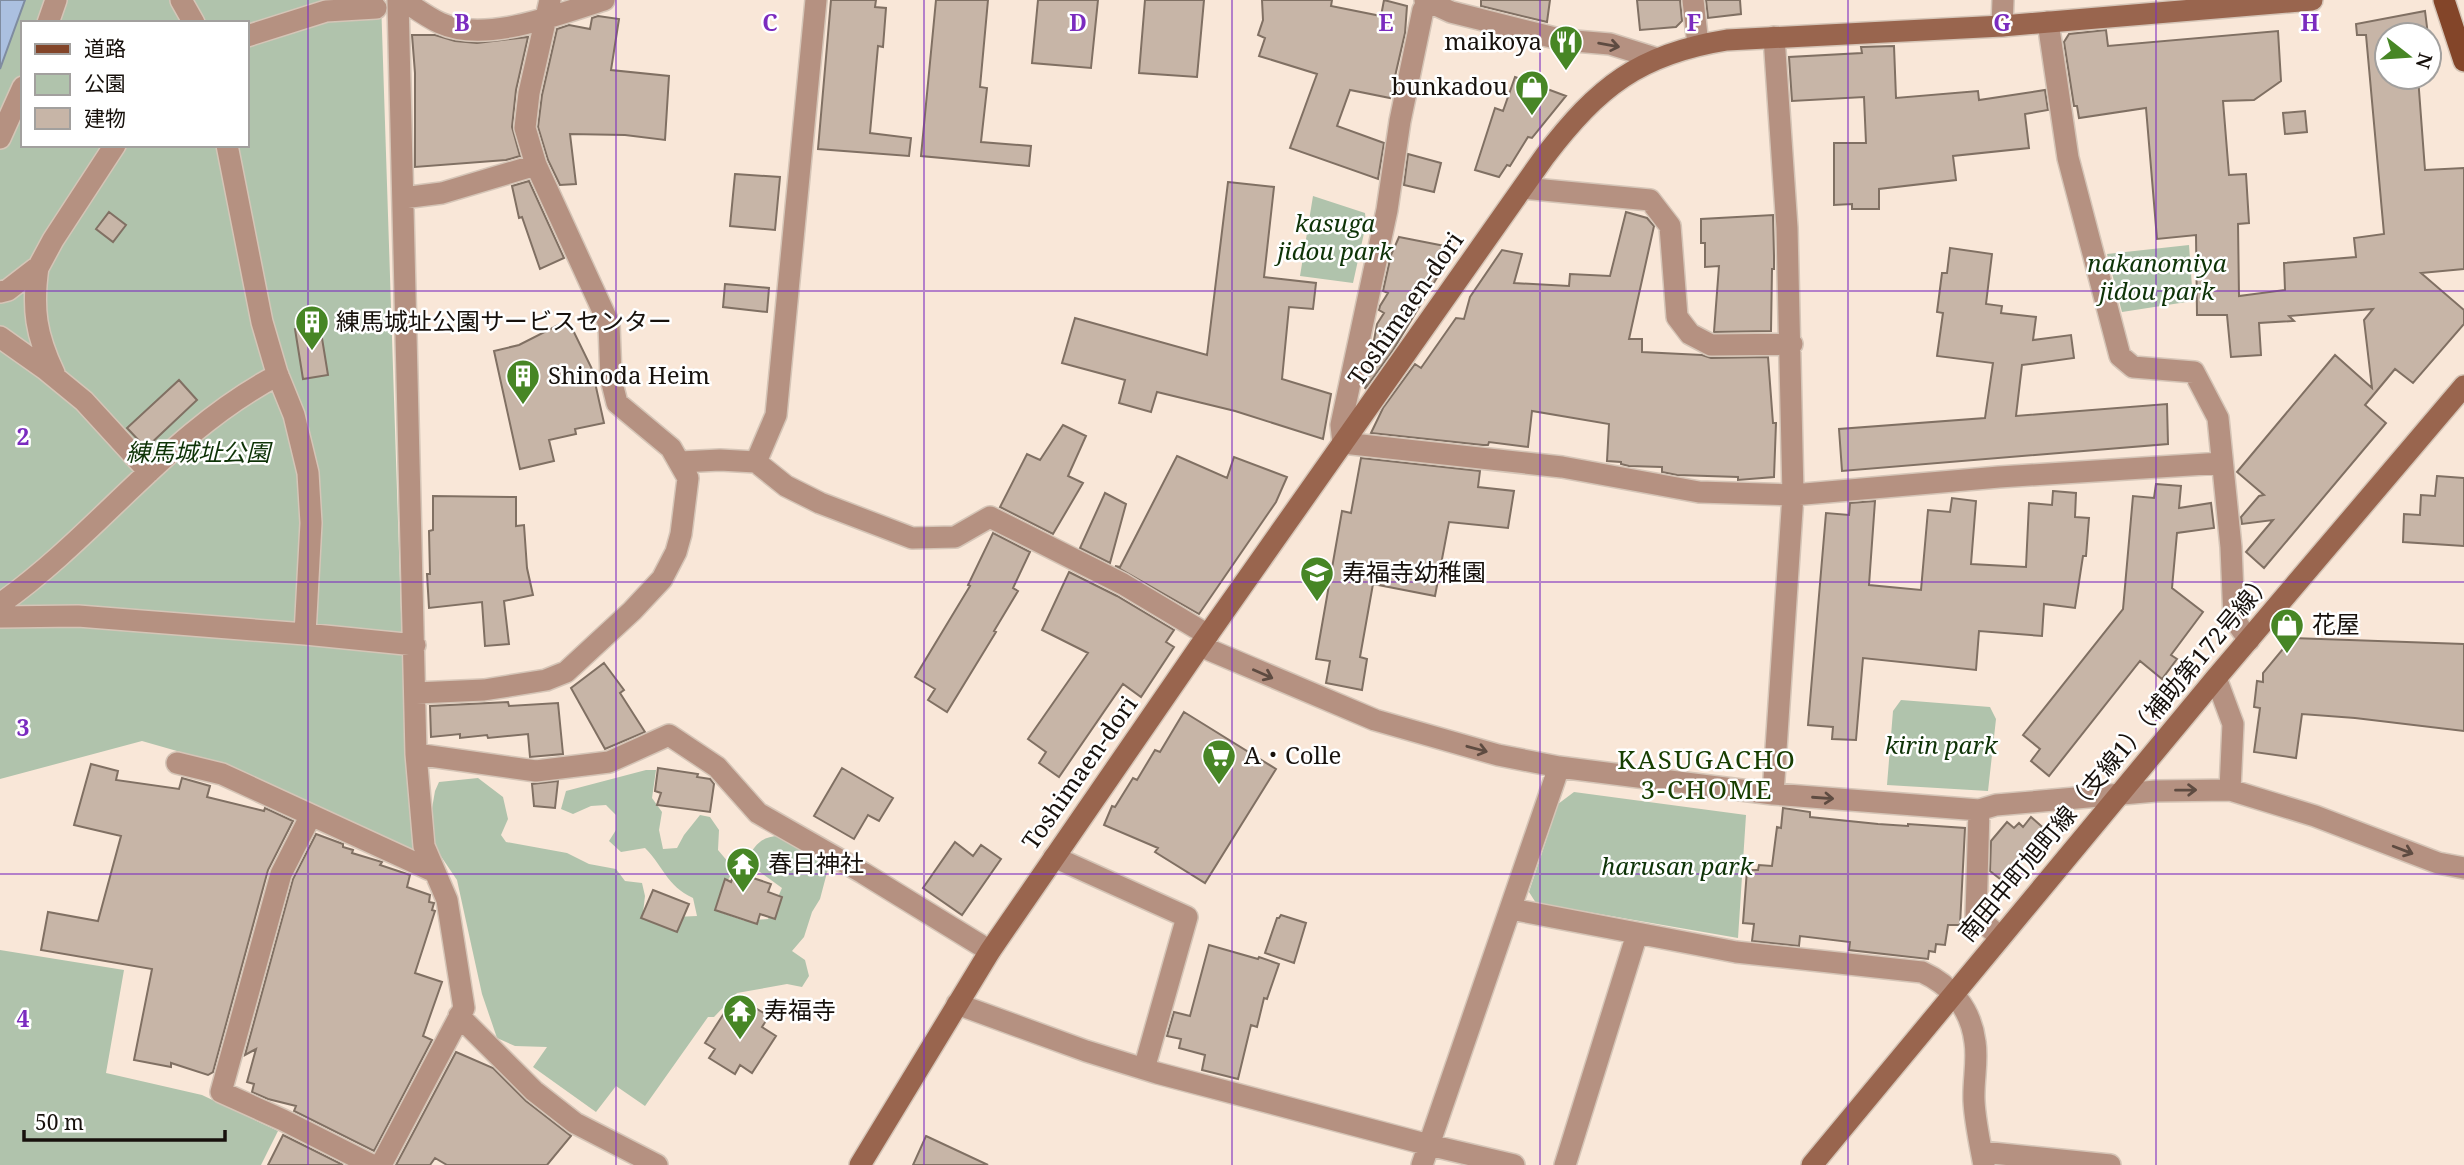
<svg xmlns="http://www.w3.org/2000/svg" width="2464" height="1165" viewBox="0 0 2464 1165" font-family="'Noto Serif','Noto Sans JP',serif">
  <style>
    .green { fill: #b0c3ac; fill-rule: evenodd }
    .water { fill: #abc0e0; stroke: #7f8ca0; stroke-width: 2 }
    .building { fill: #c7b5a7; stroke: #807063; stroke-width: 2 }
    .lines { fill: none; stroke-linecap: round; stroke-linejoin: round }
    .street-casing { stroke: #d5c5b7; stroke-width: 24 }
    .secondary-casing { stroke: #d5c5b7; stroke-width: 24 }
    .primary-casing { stroke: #d5c5b7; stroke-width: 24 }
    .street { stroke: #b59181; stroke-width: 21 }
    .secondary { stroke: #99654e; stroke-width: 21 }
    .primary { stroke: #834529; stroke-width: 21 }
    .oneway { stroke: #5e4b41 }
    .grid { fill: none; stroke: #7b2cbf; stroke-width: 2; stroke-opacity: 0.55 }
    .labels { text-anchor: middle; stroke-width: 5; stroke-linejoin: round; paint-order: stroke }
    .poi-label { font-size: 24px; fill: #17110c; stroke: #fff; text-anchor: start }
    .park-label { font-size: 24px; font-style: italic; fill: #0e3307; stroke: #fff }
    .street-label { font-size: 24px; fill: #17110c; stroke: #fff }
    .neighbourhood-label { font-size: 26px; letter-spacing: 2px; fill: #173e00; stroke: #fff }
    .grid-label { font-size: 23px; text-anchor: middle; font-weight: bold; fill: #7b2cbf; stroke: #fff; stroke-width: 5; stroke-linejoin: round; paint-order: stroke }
  </style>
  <rect width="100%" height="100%" fill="#f9e7d8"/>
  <path class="green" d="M25,0H381L403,675L413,849L405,848L205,759L142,741L0,779V69ZM23,23H247V145H23Z
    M1313,196L1365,213L1366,224L1353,283L1300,276Z
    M2189,245L2193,301L2122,312L2107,254Z
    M1901,700L1990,707L1996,719L1988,791L1887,785L1893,711Z
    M646,770H656L652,798L662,812L659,830L663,849L677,848L684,835L700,815L710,817L719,830L718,850L734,869L718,898L722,913L745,921L768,919L782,888L749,864L747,859C755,845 762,836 779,836L829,865L820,899L812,912L804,937L792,951L805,960L809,976L802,987L787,984L737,993L714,1017H708L645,1106L616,1086L596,1112L533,1067L547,1047L515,1046L497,1038L482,994L457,880L434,846L430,820L435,791L439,782L478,778L503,797L508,819L501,835L506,842L567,853L589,864L616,869L625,881L642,883L645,896L643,913L675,917L697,916L693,898C666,885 664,867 645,848L621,852L609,841L616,830V815L606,805L591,806L573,814L561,809L566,791Z
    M1574,792L1746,815L1738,938L1536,903L1529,892L1558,804Z
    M0,950L124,970L106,1073L202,1095L278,1131L261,1165H0Z"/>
  <path class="water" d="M0,0H25L0,69Z"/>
  <path class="building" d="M831,0H876L875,7L886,8L883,47L878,46L870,133L911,138L909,156L818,149Z
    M936,0H988L980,87L987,88L981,142L1031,146L1029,166L921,156Z
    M1038,0H1098L1091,68L1032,63Z
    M1145,0H1204L1197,77L1139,73Z
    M1262,0H1332L1331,6L1381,16L1384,0L1407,6L1405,33L1390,98L1350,90L1337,126L1384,143L1378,179L1290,148L1317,74L1259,56L1265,38L1258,35L1263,20Z
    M1481,0H1550L1547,22L1481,6Z
    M1637,0H1680L1682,21L1676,27L1640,30Z
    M1706,0H1740L1741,14L1708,18Z
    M2425,11L2428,35H2387V77H2418L2425,170L2464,168V269L2421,273L2464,310V324L2413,383L2395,369L2365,405L2386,423L2264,568L2246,552L2273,520L2242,524L2241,517L2259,496L2264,495L2237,472L2335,355L2372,388L2364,320L2373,309L2289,316L2294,321L2259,323L2261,355L2231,357L2227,315H2197L2196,235L2157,239L2146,108L2079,118L2077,106H2074L2064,42L2069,34L2106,30L2108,46L2278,31L2281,81L2254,100L2223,101L2229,175L2246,174L2249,223L2238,224L2239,296L2285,290L2284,263L2356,257L2354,238L2384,234L2366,35H2357L2356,24Z
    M598,16L619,19L611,70L669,76L665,140L625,135L570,134L576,184L560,185L548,160L538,127L542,95L557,29L569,25L590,29L592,18Z
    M412,35H435L455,41L477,43L528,37L516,90L512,127L520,156L506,160L415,167V73Z
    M1894,46L1896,98L1978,91L1979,100L2045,90L2048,110L2025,114L2029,148L1953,156L1956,180L1879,189V209H1852V204L1834,205V143H1866L1864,97L1792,101L1789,57L1862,53L1861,47Z
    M1515,77L1566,96L1532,138L1528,137L1510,166L1507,165L1499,177L1475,170L1495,108L1503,111Z
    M2305,111L2307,132L2285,134L2283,113Z
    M1408,154L1441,163L1434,192L1404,185Z
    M735,174L780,177L775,230L730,226Z
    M529,181L564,258L540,269L522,217L519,218L512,186Z
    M1228,182L1274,187L1264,277L1316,283L1313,309L1289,307L1282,379L1331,394L1323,439L1235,411L1157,392L1151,412L1119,403L1125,380L1062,363L1075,318L1207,355Z
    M109,212L126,225L113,242L96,229Z
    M1626,212L1647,218L1654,226L1629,339H1642V352L1702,355L1711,358L1768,357L1773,423H1776L1774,477L1738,480V477L1677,475L1662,472V467L1629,466L1621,464V462L1607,461L1609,424L1532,411L1528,447L1489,442L1488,445H1483L1371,433L1383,408L1415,364L1421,368L1456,318L1464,319L1470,297L1502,250L1522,254L1514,283L1569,286L1570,274L1610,276Z
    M1773,215L1774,256V269H1772L1771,331L1714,332L1719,266L1705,267V243H1701V219Z
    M1399,237L1455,248L1393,350L1365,389L1377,324L1384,313L1379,310L1380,306L1388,293L1383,291L1391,255Z
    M1950,248L1992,254L1986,304L2002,306L2001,313L2036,317L2033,340L2071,335L2074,358L2022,365L2016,416L2167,404L2168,444L1842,471L1839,429L1985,418L1993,363L1937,356L1943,313L1937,312L1942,273H1947Z
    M725,284L769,288L767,312L723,307Z
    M568,320L592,369L604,423L575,429L576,434L549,440L554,461L520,469L494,351L519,345Z
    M320,326L328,375L303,379L295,329Z
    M179,380L197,400L146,448L127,428Z
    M1063,425L1086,436L1068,476L1083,483L1053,534L1000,507L1027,454L1040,460Z
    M1177,456L1227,478L1234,457L1287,477L1276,502L1199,614L1115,566L1120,567Z
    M1361,458L1480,471L1478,487L1514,491L1508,528L1449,522L1435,596L1373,584L1360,657L1367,659L1362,690L1326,683L1330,661L1316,659L1342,511L1351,513Z
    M2437,476L2464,478V546L2403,542L2404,514L2420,515L2421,495L2435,496Z
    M2156,484L2181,486L2179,508L2211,503L2214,528L2177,533L2172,588L2203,612L2171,655L2177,659L2162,679L2140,661L2049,776L2031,761L2040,749L2023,735L2123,609L2133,496L2154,498Z
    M2053,491L2076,493L2075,517L2089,518L2086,556H2083L2075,608L2044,604L2042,636L1979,631L1976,670L1863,658L1856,740L1832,739L1833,727L1808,725L1826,513L1849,515L1850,503L1875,501L1869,585L1921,590L1928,510L1950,512L1952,498L1976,501L1971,564L2026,567L2029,503L2052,505Z
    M1105,493L1126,504L1110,563L1080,548Z
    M433,496L516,497V526L524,525L527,568L533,595L504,601L509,644L485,646L482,602L429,608L427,574H430L429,531L433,530Z
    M993,533L1030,552L1013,588L1018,591L994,631L996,632L947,712L928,700L935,689L915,677L970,586L968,585Z
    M1069,572L1117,596L1174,630L1166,642L1174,647L1141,697L1123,684L1059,777L1039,763L1046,752L1028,739L1088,653L1042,630Z
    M2292,638L2464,644V731L2355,718L2302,714L2296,758L2254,752L2260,708L2254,707L2257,681L2263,682V673Z
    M604,663L624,690L620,693L645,732L605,749L571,688Z
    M508,702L509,706L558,703L563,754L530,757L528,734L488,738L487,735L460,738V734L431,737L430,706Z
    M1184,712L1276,769L1205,883L1155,852L1158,848L1104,825L1112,806L1115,807L1133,778L1137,780L1155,750L1160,752Z
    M91,764L118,771L116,780L179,789L182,778L210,786L207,797L264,811L265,808L293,821L268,870L213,1072L208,1075L171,1063V1067L134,1060L152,969L41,950L48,912L98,921L121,836L74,825Z
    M658,768L698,774L697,777L710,779L714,784L710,812L657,805L661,793L655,791Z
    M842,768L893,798L879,821L868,815L854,839L814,816Z
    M558,781L555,808L534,806L532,784Z
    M1783,808L1810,812V817L1878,824L1908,826V824L1965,828L1960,925H1948L1945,945L1936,944L1935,952L1929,951L1928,959L1849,950L1850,942L1800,936L1799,946L1752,941L1754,924L1743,923L1747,870H1758L1759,865L1772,866L1777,827L1781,828Z
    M2031,817L2047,831L2004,882L1990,871L1991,841L2007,822L2014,828L2019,823L2023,827Z
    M316,834L343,844V847L353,850L352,853L382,862L380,865L410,875L407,887L430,895L429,902L434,903L432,910L435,911L415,973L442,982L423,1036L432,1040L374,1151L294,1111L296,1106L268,1099L252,1092L254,1084L247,1082L256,1049L245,1055L293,879Z
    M955,842L973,856L981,845L1001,859L962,915L923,888Z
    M735,872L771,884L768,892L782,897L775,919L760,914L757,924L715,910L725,879L731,882Z
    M653,890L689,904L677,932L641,918Z
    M1281,915L1306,923L1294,963L1265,953L1277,918H1279Z
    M1209,945L1258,959L1259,957L1279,964L1267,999L1264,998L1257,1027L1251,1025L1238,1079L1202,1070L1205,1055L1179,1048L1181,1039L1167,1036L1174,1012L1190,1016Z
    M745,1002L769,1016L762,1027L776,1036L752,1073L740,1065L735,1074L709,1058L715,1049L705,1043L728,1007L738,1013Z
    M456,1052L493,1068L526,1101L571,1136L547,1165H447L435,1158L430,1165H396Z
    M283,1135L343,1165H268Z
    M926,1136L988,1165H913Z"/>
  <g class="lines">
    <g class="street-casing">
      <path id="street" d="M181,0L194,23
        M403,0C415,8 427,17 440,23C485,44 559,14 604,0
        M1425,0L1451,12L1563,40L1610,44L1655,58
        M1693,0L1698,45
        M1428,3L1423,10L1400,121L1387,210L1341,425L1343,443L1562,467L1699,492L1793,495L1999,477L2222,463
        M2048,22L2068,158L2120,356L2133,367L2194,372L2218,418L2231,547L2234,619L2249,640
        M48,23L56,0
        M2002,26L2003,0
        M247,36L326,11L376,8
        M0,138L23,87
        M227,145L262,322L277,373L294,415L308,473L311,523L305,634
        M1523,188L1650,200L1670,226L1677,317L1690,334L1711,345L1792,344
        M403,198L442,193L536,165
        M38,267C32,309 36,335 54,373
        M0,292L8,290L39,266L53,240L115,145
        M0,337L45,369L84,401L149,472
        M680,462L720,460L756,462L786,486L820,503L912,538L955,537L990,517L1123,584L1208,635
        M756,462L776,415L816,0
        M0,604C98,535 170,431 278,375
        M0,617L78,616L305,634L415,645
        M1200,646L1375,720L1498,755L1559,767L1773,794L1979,810L1996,805L2156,791L2230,790L2315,816L2438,863L2464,868
        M2216,678L2233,724L2230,790
        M416,693L484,690L546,680L566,672L632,611L662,579L676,552L681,534L688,478L671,448L617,403L611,379L609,324L536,165L525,128L529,93L550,0
        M416,754L536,771L609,762L669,735L717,767L758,813L863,873L990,951
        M177,763L222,774L435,872
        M1773,794L1793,495L1787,228L1774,37
        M1979,810L1976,916L2000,937
        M311,815L281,874L221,1092L283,1120L372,1165
        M1054,857L1187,917L1144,1069
        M1511,909L1736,952L1922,972C1951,985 1971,1009 1975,1042C1978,1061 1973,1081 1974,1101C1975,1122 1980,1144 1984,1165
        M957,1004L1086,1051L1157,1073L1429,1145L1514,1165
        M459,1016L534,1091L575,1123L657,1165
        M1982,1152L2110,1165
        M381,1165L464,1008L447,900L424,846L416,754L398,0
        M1422,1165L1559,767
        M1565,1165L1637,934"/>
    </g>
    <g class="secondary-casing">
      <path id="secondary" d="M860,1165L990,951L1200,646L1545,156C1598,87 1639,54 1727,40L2002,26L2312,0
        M1812,1165L2216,678L2464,386"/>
    </g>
    <g class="primary-casing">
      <path id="primary" d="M2444,0L2464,61"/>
    </g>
    <use href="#street" class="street"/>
    <use href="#secondary" class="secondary"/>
    <use href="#primary" class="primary"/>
  </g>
  <defs><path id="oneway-shaft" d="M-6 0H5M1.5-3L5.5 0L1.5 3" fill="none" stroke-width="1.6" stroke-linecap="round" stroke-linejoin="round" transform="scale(1.75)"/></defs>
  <g class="oneway">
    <use href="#oneway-shaft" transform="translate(1609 45) rotate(10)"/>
    <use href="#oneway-shaft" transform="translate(1263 674) rotate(24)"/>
    <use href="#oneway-shaft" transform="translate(1477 749) rotate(15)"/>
    <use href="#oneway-shaft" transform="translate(2186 790) rotate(-1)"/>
    <use href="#oneway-shaft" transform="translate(1823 798) rotate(4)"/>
    <use href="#oneway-shaft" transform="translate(2403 850) rotate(21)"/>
  </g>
  <path class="grid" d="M308,0V1165M616,0V1165M924,0V1165M1232,0V1165M1540,0V1165M1848,0V1165M2156,0V1165M0,291H2464M0,582H2464M0,874H2464"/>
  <defs>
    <g id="restaurant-pin" transform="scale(1.75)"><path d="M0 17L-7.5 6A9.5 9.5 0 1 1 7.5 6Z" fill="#478625" stroke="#fff"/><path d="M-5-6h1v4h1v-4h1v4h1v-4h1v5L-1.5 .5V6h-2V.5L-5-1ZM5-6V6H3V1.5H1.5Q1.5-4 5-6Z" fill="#fff"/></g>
    <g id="shop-pin" transform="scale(1.75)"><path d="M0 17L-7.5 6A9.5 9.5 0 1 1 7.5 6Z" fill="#478625" stroke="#fff"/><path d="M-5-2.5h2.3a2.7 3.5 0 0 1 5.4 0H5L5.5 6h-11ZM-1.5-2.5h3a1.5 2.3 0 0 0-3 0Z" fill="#fff"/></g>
    <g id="building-pin" transform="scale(1.75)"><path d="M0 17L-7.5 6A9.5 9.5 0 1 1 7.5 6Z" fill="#478625" stroke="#fff"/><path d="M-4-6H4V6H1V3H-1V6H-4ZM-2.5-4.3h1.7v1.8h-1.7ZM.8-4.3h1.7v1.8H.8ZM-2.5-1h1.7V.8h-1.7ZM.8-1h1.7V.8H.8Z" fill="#fff"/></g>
    <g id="school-pin" transform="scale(1.75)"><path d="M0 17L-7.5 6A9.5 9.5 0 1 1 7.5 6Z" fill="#478625" stroke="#fff"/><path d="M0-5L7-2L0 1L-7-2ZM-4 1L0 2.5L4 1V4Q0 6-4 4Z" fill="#fff"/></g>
    <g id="supermarket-pin" transform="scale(1.75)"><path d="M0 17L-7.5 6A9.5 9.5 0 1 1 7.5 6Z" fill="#478625" stroke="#fff"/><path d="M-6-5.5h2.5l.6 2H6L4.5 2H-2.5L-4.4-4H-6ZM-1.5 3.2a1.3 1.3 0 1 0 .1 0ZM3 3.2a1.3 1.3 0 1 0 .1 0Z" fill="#fff"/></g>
    <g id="temple-pin" transform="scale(1.75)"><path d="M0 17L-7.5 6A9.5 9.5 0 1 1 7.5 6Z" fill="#478625" stroke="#fff"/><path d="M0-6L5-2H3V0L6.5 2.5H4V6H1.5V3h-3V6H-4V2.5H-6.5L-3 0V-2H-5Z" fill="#fff"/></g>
  </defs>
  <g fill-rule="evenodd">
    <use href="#restaurant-pin" x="1566" y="42"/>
    <use href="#shop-pin" x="1532" y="87"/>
    <use href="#building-pin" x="312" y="322"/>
    <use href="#building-pin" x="523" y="376"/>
    <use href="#school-pin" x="1317" y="573"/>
    <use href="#shop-pin" x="2287" y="625"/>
    <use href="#supermarket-pin" x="1219" y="756"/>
    <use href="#temple-pin" x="743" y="864"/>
    <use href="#temple-pin" x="740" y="1011"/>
  </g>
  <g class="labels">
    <g class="poi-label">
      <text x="1542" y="50" text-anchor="end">maikoya</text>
      <text x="1508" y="95" text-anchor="end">bunkadou</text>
      <text x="336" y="330">練馬城址公園サービスセンター</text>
      <text x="548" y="384">Shinoda Heim</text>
      <text x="1342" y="581">寿福寺幼稚園</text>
      <text x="2312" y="633">花屋</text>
      <text x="1244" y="764">A・Colle</text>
      <text x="768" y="872">春日神社</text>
      <text x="764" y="1019">寿福寺</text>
    </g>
    <g class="park-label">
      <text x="1335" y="232">kasuga<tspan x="1335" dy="28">jidou park</tspan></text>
      <text x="2157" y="272">nakanomiya<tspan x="2157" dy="28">jidou park</tspan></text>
      <text x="198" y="461">練馬城址公園</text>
      <text x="1941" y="754">kirin park</text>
      <text x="1677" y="875">harusan park</text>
    </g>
    <g class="street-label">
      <text transform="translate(1406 309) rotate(-55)" y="8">Toshimaen-dori</text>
      <text transform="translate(2116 757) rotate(-50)" y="8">南田中町旭町線（支線1）（補助第172号線）</text>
      <text transform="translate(1080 773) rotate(-55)" y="8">Toshimaen-dori</text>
    </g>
    <g class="neighbourhood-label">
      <text x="1707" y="769">KASUGACHO<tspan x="1707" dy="30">3-CHOME</tspan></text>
    </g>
  </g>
  <g class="grid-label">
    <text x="462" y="31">B</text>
    <text x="770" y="31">C</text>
    <text x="1078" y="31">D</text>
    <text x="1386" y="31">E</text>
    <text x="1694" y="31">F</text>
    <text x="2002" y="31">G</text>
    <text x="2310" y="31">H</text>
    <text x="23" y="445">2</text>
    <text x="23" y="736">3</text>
    <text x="23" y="1027">4</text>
  </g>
  <rect x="21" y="21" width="228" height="126" fill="#ffffff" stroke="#a2a09e" stroke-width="2"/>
  <rect x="35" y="44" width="35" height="10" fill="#834529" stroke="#a2a09e" stroke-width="2"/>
  <text x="84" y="56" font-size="21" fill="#17110c">道路</text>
  <rect x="35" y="74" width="35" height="21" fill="#b0c3ac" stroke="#a2a09e" stroke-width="2"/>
  <text x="84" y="91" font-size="21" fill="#17110c">公園</text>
  <rect x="35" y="108" width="35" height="21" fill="#c7b5a7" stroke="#a2a09e" stroke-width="2"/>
  <text x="84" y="126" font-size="21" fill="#17110c">建物</text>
  <g transform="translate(2408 56) rotate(107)"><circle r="33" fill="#ffffff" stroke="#a2a09e" stroke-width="2"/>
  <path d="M0-5L12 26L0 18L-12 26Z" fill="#478625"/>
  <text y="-10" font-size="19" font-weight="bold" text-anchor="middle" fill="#17110c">N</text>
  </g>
  <path d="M24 1130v10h201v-10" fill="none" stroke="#17110c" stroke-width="3.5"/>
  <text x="35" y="1130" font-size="21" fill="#17110c" stroke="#ffffff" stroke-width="5" paint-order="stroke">50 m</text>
</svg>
